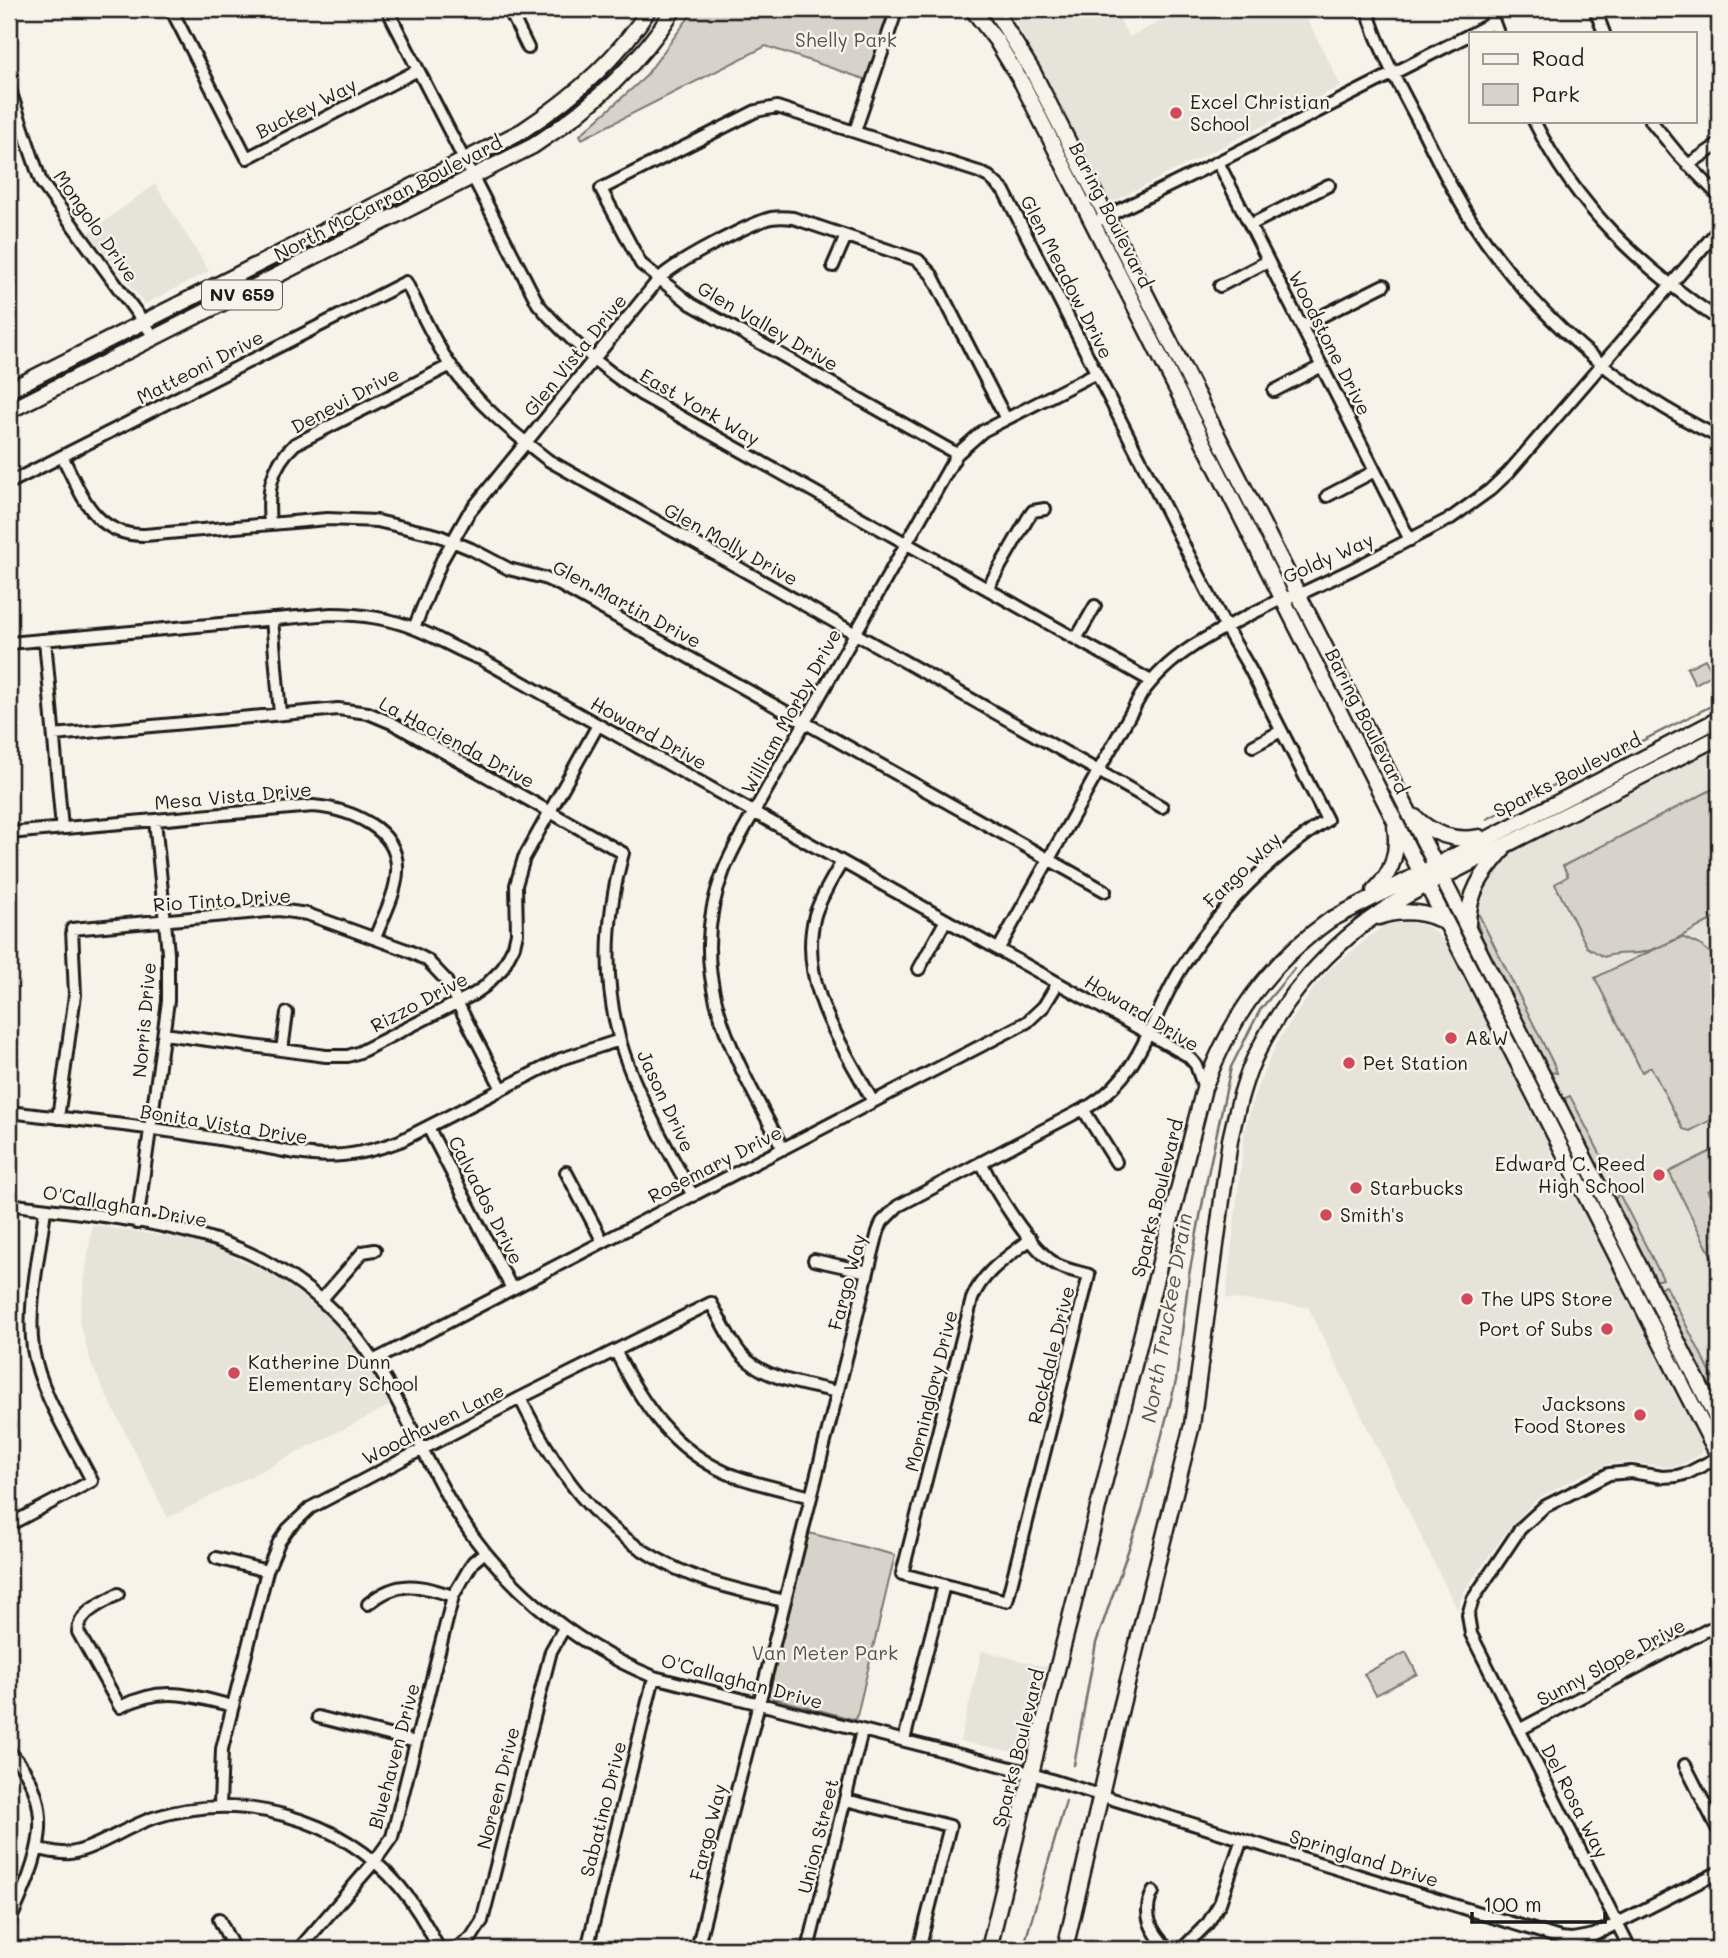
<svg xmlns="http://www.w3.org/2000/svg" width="1728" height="1958" viewBox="0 0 1728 1958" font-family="Mali,sans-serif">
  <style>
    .built { fill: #e6e3d9 }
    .green { fill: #d7d3cb; stroke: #7a7874; stroke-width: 2 }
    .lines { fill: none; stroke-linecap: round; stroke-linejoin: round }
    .stream { stroke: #72716c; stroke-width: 2.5 }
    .minor-casing { stroke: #1c1c1c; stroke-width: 16 }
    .major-casing { stroke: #1c1c1c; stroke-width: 19 }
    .minor { stroke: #f7f3e8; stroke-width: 10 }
    .major { stroke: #f7f3e8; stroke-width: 14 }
    .poi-dot { fill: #d1495b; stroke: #f7f3e8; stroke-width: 2.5 }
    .labels { text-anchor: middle; stroke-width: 5; stroke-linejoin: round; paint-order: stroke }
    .shield { fill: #f7f3e8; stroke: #5e5c59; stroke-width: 2 }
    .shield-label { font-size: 18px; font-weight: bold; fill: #1c1c1c }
    .park-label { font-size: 19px; fill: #545351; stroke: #f7f3e8 }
    .poi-label { font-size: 19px; fill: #1c1c1c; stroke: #f7f3e8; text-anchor: start }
    .street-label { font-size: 19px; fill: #1c1c1c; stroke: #f7f3e8 }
    .water-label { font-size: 21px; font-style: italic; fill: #565452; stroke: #f7f3e8 }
  </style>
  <rect width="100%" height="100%" fill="#f7f3e8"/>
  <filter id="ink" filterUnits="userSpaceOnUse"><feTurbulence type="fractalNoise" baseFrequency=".0143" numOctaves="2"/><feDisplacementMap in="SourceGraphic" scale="14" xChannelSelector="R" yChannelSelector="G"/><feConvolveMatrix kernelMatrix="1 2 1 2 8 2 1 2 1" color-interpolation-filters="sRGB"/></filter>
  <g filter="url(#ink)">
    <path class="built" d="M1010,9H1114L1129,37L1186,9H1302L1341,86L1112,202L1106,199Z
      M155,184L209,271L145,304L89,233Z
      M1719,746V1409L1474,928L1478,886L1502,858L1519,846Z
      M1405,922L1420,924L1431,928L1450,947L1548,1139L1554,1162L1564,1181L1583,1208L1702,1442L1703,1447L1701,1454L1681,1465L1669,1467L1625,1462L1609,1464L1582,1475L1537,1499L1512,1524L1464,1591L1457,1609L1308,1307L1226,1298L1245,1129L1257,1087L1278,1041L1315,986L1332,967L1383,926Z
      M92,1225L191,1240L222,1251L275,1276L322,1311L342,1331L377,1380L391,1405L168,1518L92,1366L79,1321Z
      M982,1651L1047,1667L1025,1745L1021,1750L1014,1752L960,1741Z"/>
    <path class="green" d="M695,9H889L867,80L766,46L582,139L580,135L644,78Z
      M1705,659L1713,674L1695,684L1687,668Z
      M1719,786V916C1697,927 1673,943 1648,951C1633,956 1619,951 1604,957L1587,947L1555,884L1568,876L1563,866Z
      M1477,911L1554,1065L1557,1073L1550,1072L1547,1069L1482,937L1476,920Z
      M1682,937L1700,945L1716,957L1719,955V1116L1690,1131L1683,1129L1651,1067L1642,1072L1595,978C1623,963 1652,951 1682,937Z
      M1570,1096L1606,1165H1615L1617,1168L1608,1172L1599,1169L1567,1106L1565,1098Z
      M1715,1149L1719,1158L1713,1161L1718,1172L1713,1175L1718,1186L1708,1191L1719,1215V1271L1669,1172Z
      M1619,1194L1625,1205L1663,1279L1655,1281L1616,1204L1615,1199Z
      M1666,1286L1719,1389V1409L1659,1287Z
      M809,1533L895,1555L856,1720L773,1698L769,1693Z
      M1406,1652L1417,1674L1376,1695L1364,1674Z"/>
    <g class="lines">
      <path class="stream" d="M1487,819L1719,702
        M1074,1765L1096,1643L1142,1511L1176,1381L1189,1275L1208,1174L1231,1067L1260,1010L1294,969
        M1023,1949L1066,1801"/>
      <g class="minor-casing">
        <path id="minor" d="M171,9L247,158L418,70
          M387,9L538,304C568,339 603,369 642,395L1151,681
          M509,9L528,48
          M1367,9C1379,50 1400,87 1420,125C1437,158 1452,192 1473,223C1534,315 1619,390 1719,437
          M1489,9L1498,33
          M1595,9L1604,33
          M1473,33L1494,22
          M9,87L41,182L155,338
          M1534,121C1577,208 1640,266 1719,320
          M1651,121L1677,153L1719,196
          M855,131L897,9
          M1218,162L1410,540
          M1688,165L1719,144
          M1093,223L1218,162L1471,34
          M1250,225L1329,185
          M833,266L846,236
          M1220,286L1268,261
          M1302,326L1384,285
          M1274,391L1322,366
          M62,456C82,495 94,536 145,535L327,519L377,521L437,535L471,549L509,569L544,578L560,585L1105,891
          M9,483L406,282C420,310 433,339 450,365C476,403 512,432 548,460L1162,807
          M1327,496L1375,471
          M270,524C267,491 270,467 295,444L451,365
          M987,589L1028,518L1033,511L1045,509
          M272,619L280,714
          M414,628L442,560L468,514L659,279C672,264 750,223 771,218C778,217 785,217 793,218L918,260L932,275L1006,419
          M1076,639L1095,606
          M45,640L62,828
          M9,643L331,614C360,614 389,618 416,629C439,638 458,651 481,659L1188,1056L1196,1065L1204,1088
          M54,735L338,709L368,713L392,723L623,853C604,923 602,996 628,1065C645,1110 670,1153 693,1196
          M1253,746L1281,731
          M9,833L313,806C349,809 400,828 397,872C396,894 383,917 375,938
          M842,862C832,879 821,896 815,915C797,983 843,1045 873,1102
          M998,950L1141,695C1175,646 1232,625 1283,598L1298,595L1353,569L1451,518L1490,490L1508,473L1719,229
          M919,969L946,920
          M164,1034L326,1056H348L360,1052L474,994L484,987L502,969L514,946L517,933L516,885L524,858L598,725
          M282,1050L287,1013
          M1083,1109L1116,1162
          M9,1112C57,1118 105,1122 153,1129C186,1133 220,1139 253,1145C313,1157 340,1163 400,1141L561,1059L620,1040
          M58,1118L75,995L72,929L279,910L307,914L409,951L427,960L445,979L502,1089
          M428,1127L512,1289
          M783,1149C735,1057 682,976 724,870C732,850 743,831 754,812L957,454L983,431L1096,373
          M981,1162C995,1191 1030,1249 1057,1265C1067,1270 1079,1272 1089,1275L1007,1601L902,1574L972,1299C983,1271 1008,1257 1031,1239
          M566,1172L603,1242
          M9,1204C88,1215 190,1221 261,1259C370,1317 391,1395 447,1496C493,1578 568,1642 654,1677L1019,1770L1560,1938L1572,1939L1594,1935L1719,1872
          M137,1223L168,1001V953L155,820
          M814,1260L868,1272
          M322,1299L363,1252L375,1250
          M616,1352C642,1404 672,1449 727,1473C753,1484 783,1489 811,1497
          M375,1360L1027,1022L1044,1006L1058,983
          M520,1398C561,1481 603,1539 691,1575C721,1587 753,1593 784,1601
          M9,1525L92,1481C72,1441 40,1393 33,1349C27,1303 40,1254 45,1209
          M216,1558L267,1571
          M118,1594C102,1604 79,1611 78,1632L120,1707C163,1685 188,1695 233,1706
          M368,1604C398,1579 419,1585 453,1596
          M318,1717L416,1742
          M1519,1730L1709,1629L1719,1627
          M904,1740L944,1585
          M9,1751C63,1808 36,1863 9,1923
          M1685,1765L1719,1832
          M846,1800L950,1826L919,1949
          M220,1806L222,1749L267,1571L279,1542L288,1529L310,1508L520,1398L711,1303C721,1320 729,1340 742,1355C765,1380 805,1384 837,1392
          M39,1849C49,1851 60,1854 70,1853C94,1850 128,1826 153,1818C240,1790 340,1817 400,1887C416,1906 428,1927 439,1949
          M1153,1892C1141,1915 1152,1932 1168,1949
          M219,1919L234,1949
          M299,1949L375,1861L392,1837L453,1596L473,1562L485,1552
          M455,1949L471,1938L482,1921L551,1651L564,1628
          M587,1949L654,1677
          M697,1949L878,1232L882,1222L898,1206L1091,1105C1143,1072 1150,1018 1181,969C1219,908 1267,860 1327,820L1250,669L1226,628L1004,191L989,177L979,172L777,107L756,111L601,189L641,264L691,304L957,454
          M808,1949L862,1731
          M1182,1949L1208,1923L1220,1903L1242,1839
          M1630,1949L1471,1634L1468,1615L1473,1599L1520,1529L1544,1507L1609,1474L1631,1472L1662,1477L1677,1476L1688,1473L1719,1457"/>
      </g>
      <g class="major-casing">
        <path id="major" d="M972,9L996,40L1022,83L1427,885L1719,1457
          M994,9L1033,72L1719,1423
          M9,390L522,131C571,99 618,59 649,9
          M9,411L533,146C588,110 639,65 674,9
          M1415,817C1432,834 1455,842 1479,837
          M1374,891C1392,873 1399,853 1395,827
          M1379,917C1401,909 1428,911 1447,924
          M1468,925C1468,893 1482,874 1502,851
          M989,1949L1036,1753L1204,1088C1232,1016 1267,965 1330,920L1719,719
          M1065,1949L1122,1704L1192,1425L1230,1140C1237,1109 1244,1077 1259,1049C1293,981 1352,924 1419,889L1719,737"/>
      </g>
      <use href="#minor" class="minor"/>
      <use href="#major" class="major"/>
    </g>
  </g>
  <g class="poi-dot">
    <circle cx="1176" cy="113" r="7"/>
    <circle cx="1451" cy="1038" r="7"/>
    <circle cx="1349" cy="1063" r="7"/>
    <circle cx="1659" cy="1175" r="7"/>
    <circle cx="1356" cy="1188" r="7"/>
    <circle cx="1326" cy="1215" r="7"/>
    <circle cx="1467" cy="1299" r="7"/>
    <circle cx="1607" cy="1329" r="7"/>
    <circle cx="234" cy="1373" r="7"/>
    <circle cx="1640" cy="1415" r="7"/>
  </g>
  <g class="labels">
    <rect class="shield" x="202" y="280.5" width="80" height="29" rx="5"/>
    <g class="shield-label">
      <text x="242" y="301">NV 659</text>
    </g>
    <g class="park-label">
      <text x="846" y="47">Shelly Park</text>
      <text x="825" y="1660">Van Meter Park</text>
    </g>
    <g class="poi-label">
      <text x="1190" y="109">Excel Christian<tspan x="1190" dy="22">School</tspan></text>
      <text x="1465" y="1045">A&amp;W</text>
      <text x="1363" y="1070">Pet Station</text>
      <text x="1645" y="1171" text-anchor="end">Edward C. Reed<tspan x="1645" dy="22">High School</tspan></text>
      <text x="1370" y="1195">Starbucks</text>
      <text x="1340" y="1222">Smith's</text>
      <text x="1481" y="1306">The UPS Store</text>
      <text x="1593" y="1336" text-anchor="end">Port of Subs</text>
      <text x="248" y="1369">Katherine Dunn<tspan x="248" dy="22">Elementary School</tspan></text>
      <text x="1626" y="1411" text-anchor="end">Jacksons<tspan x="1626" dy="22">Food Stores</tspan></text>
    </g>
    <g class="street-label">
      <text transform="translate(306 108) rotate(-27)" y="7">Buckey Way</text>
      <text transform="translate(388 198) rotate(-27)" y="7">North McCarran Boulevard</text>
      <text transform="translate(1111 215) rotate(63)" y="7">Baring Boulevard</text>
      <text transform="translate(96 226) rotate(55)" y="7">Mongolo Drive</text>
      <text transform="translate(1067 277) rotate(63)" y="7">Glen Meadow Drive</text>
      <text transform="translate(768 326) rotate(30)" y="7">Glen Valley Drive</text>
      <text transform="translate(1330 343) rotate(63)" y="7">Woodstone Drive</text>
      <text transform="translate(575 355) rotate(-51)" y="7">Glen Vista Drive</text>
      <text transform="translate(200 367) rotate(-27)" y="7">Matteoni Drive</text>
      <text transform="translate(345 400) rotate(-28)" y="7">Denevi Drive</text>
      <text transform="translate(700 407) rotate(30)" y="7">East York Way</text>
      <text transform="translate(731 544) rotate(29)" y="7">Glen Molly Drive</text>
      <text transform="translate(1328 558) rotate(-24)" y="7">Goldy Way</text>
      <text transform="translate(627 604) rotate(28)" y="7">Glen Martin Drive</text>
      <text transform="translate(791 711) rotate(-61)" y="7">William Morby Drive</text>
      <text transform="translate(1367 721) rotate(63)" y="7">Baring Boulevard</text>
      <text transform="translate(649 733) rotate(29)" y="7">Howard Drive</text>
      <text transform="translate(457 742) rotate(28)" y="7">La Hacienda Drive</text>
      <text transform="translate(1567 775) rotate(-27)" y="7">Sparks Boulevard</text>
      <text transform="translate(233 796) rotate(-5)" y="7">Mesa Vista Drive</text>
      <text transform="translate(1242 870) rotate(-44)" y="7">Fargo Way</text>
      <text transform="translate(222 900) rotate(-4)" y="7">Rio Tinto Drive</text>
      <text transform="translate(419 1002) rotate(-28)" y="7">Rizzo Drive</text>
      <text transform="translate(1142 1013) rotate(31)" y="7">Howard Drive</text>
      <text transform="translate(144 1020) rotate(-85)" y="7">Norris Drive</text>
      <text transform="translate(666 1101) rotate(65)" y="7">Jason Drive</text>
      <text transform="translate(224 1124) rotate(9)" y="7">Bonita Vista Drive</text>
      <text transform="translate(715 1164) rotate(-27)" y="7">Rosemary Drive</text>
      <text transform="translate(1157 1198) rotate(-76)" y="7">Sparks Boulevard</text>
      <text transform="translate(486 1200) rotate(63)" y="7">Calvados Drive</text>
      <text transform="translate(125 1206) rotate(10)" y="7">O'Callaghan Drive</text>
      <text transform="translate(847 1282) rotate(-75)" y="7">Fargo Way</text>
      <text transform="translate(1051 1355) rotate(-76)" y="7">Rockdale Drive</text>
      <text transform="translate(931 1391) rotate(-76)" y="7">Morninglory Drive</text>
      <text transform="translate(433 1424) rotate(-27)" y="7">Woodhaven Lane</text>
      <text transform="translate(1611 1662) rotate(-28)" y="7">Sunny Slope Drive</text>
      <text transform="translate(742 1681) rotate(15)" y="7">O'Callaghan Drive</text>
      <text transform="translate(1018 1748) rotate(-76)" y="7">Sparks Boulevard</text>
      <text transform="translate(394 1756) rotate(-75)" y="7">Bluehaven Drive</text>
      <text transform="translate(498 1788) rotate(-76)" y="7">Noreen Drive</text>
      <text transform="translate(1575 1801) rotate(63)" y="7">Del Rosa Way</text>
      <text transform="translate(603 1809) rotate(-76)" y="7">Sabatino Drive</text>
      <text transform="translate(708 1832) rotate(-76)" y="7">Fargo Way</text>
      <text transform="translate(818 1836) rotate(-76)" y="7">Union Street</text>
      <text transform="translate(1364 1858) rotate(17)" y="7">Springland Drive</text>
    </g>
    <g class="water-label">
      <text transform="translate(1167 1318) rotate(-80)" y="7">North Truckee Drain</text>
    </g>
  </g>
  <rect width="1728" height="1958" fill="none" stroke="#f7f3e8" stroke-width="35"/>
  <rect x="18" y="18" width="1693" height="1923" fill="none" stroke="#1c1c1c" stroke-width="2.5" filter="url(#ink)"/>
  <rect x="1469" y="32" width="228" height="91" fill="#f7f3e8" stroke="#9f9d96" stroke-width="2"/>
  <rect x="1483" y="54" width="35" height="10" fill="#f7f3e8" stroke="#9f9d96" stroke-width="2"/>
  <text x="1532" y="66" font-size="21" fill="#1c1c1c">Road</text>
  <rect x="1483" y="84" width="35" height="21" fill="#d7d3cb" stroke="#9f9d96" stroke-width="2"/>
  <text x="1532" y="102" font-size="21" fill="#1c1c1c">Park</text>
  <path d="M1472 1912v10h133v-10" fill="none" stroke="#1c1c1c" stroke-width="3.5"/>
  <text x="1483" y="1912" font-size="21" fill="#1c1c1c" stroke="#f7f3e8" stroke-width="5" paint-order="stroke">100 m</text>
</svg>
